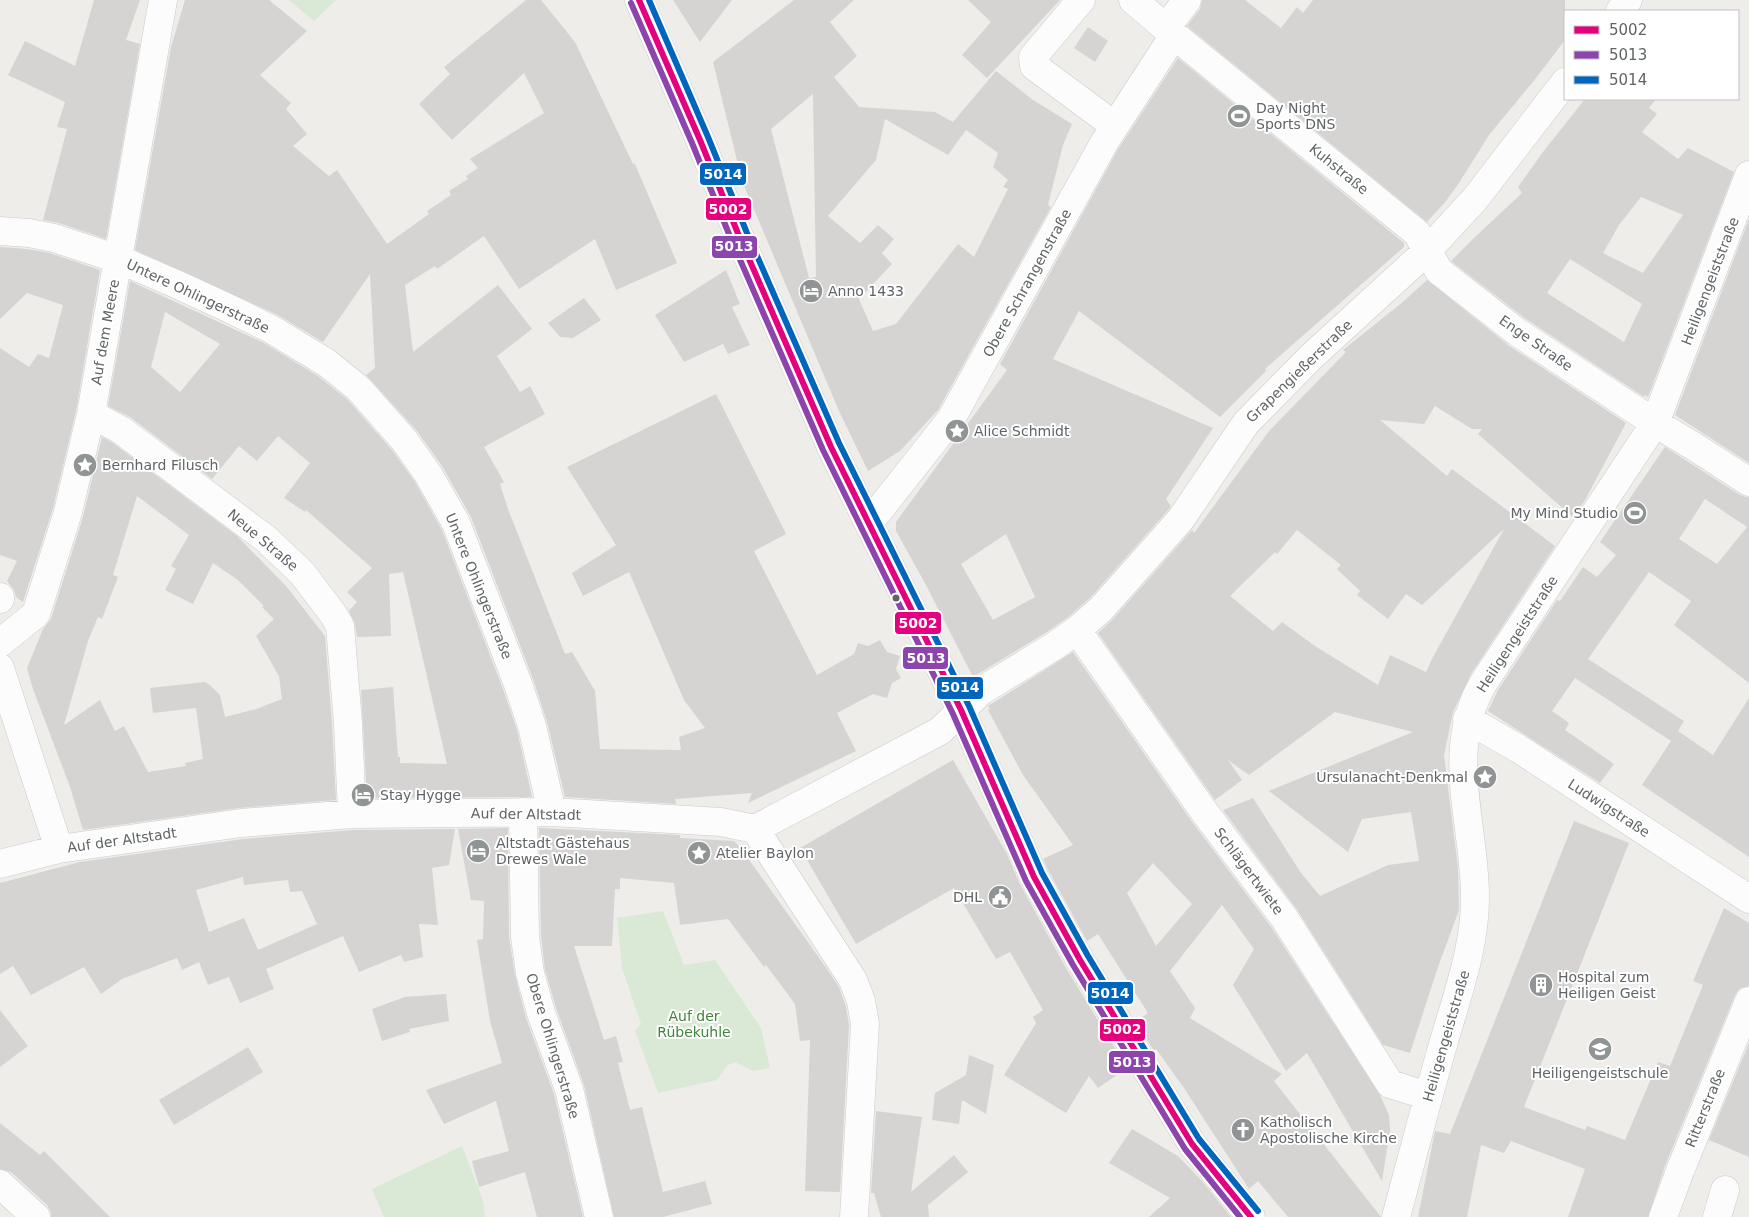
<svg xmlns="http://www.w3.org/2000/svg" width="1749" height="1217" viewBox="0 0 1749 1217" font-family="'DejaVu Sans',sans-serif">
  <style>
    .green { fill: #dae9d6 }
    .building { fill: #d5d4d3; fill-rule: evenodd }
    .lines { fill: none; stroke-linecap: round; stroke-linejoin: round }
    .street-casing { stroke: #cbcbca; stroke-width: 29 }
    .street { stroke: #fcfcfc; stroke-width: 28 }
    .bus-1-casing { stroke: #fff; stroke-width: 10 }
    .bus-2-casing { stroke: #fff; stroke-width: 10 }
    .bus-3-casing { stroke: #fff; stroke-width: 10 }
    .bus-1 { stroke: #e5007d; stroke-width: 6 }
    .bus-2 { stroke: #8e44ad; stroke-width: 6 }
    .bus-3 { stroke: #0065bd; stroke-width: 6 }
    .bus-dot { fill: #5f6467; stroke: #fff; stroke-width: 2 }
    .labels { text-anchor: middle; stroke-width: 4; stroke-linejoin: round; paint-order: stroke }
    .poi-label { font-size: 14px; fill: #5f6467; stroke: #fff; text-anchor: start }
    .street-label { font-size: 14px; fill: #5f6467; stroke: #fff }
    .park-label { font-size: 14px; fill: #40843a; stroke: #fff }
    .line-badge { stroke: #fff; stroke-width: 2 }
    .badge-label { font-size: 14px; text-anchor: middle; font-weight: bold; fill: #fff }
  </style>
  <rect width="100%" height="100%" fill="#eeedea"/>
  <path class="green" d="M289,0H336L314,21Z
    M663,911L684,965L715,960L761,1028L770,1068L753,1071L735,1062L728,1065L717,1080L658,1093L635,1031L641,1024L622,968L617,918Z
    M462,1146L483,1200L485,1217H384L372,1189Z"/>
  <path class="building" d="M94,0H140L126,40L140,44L106,239L59,223L43,220L67,129L57,127L65,102L8,75L25,41L75,66Z
    M185,0H269L307,31L260,75L291,103L286,109L307,134L293,146L329,176L337,170L387,244L429,214L427,211L451,195L449,191L468,179L466,176L478,168L470,159L544,113L524,73L452,140L419,104L450,74L444,67L526,0H541L575,42L633,164H635L677,263L616,290L595,239L519,289L484,236L437,269L435,266L405,285L413,352L498,285L532,329L497,356L520,392L530,386L545,414L484,447L504,482L500,484L508,509L565,654L572,652L595,691L600,749L681,750L679,737L705,728L684,700L629,572L583,596L572,573L616,545L567,467L716,394L786,534L754,551L817,675L854,654L858,643L868,646L880,640L887,652L900,656L896,669L901,678L892,683L887,698L873,694L837,713L856,751L748,803L752,793L675,799L676,804L565,797L547,722L533,679L471,517L442,466L417,431L366,375L375,368L370,274L323,342L278,315L135,250L171,47Z
    M673,0H732L700,42Z
    M794,0H854L830,22L857,56L834,77L859,107L935,112L953,122L996,71L1033,100L1072,124L1063,145L1048,205L1051,207L938,410L900,451L868,471L839,411L742,181L713,62ZM813,94L816,277L809,278L771,129ZM885,119L948,155L966,130L998,153L993,167L1008,180L1003,187L1008,189L974,257L958,244L896,324L873,331L859,299L892,264L882,253L894,239L878,225L860,243L828,216L876,160Z
    M968,0H1060L987,78L962,55L991,22Z
    M1202,0H1245L1281,28L1297,7L1303,13L1313,0H1565V40L1536,78L1489,135L1459,183L1446,201L1427,222L1187,26L1200,9Z
    M1088,27L1108,41L1095,62L1074,48Z
    M1178,58L1404,243V247L1265,369L1266,371L1220,417L1079,311L1053,359L1213,428L1166,499L1171,506L1169,509L1090,598L1067,618L1047,632L973,677L926,585L896,531V522L1007,370L1000,364L1117,151ZM1006,534L1035,597L993,620L961,564Z
    M1585,99H1656L1649,108L1657,114L1642,132L1678,159L1688,148L1734,172L1648,397L1645,395L1644,397L1526,319L1451,261L1474,238L1522,193L1518,187L1543,152ZM1641,197L1683,215L1643,273L1603,253L1619,225ZM1570,259L1642,304L1624,342L1547,293Z
    M1749,219V463L1675,415Z
    M0,247L27,249L50,253L100,270L76,411L53,508L23,602L16,597L14,590L7,581L17,561L0,555V348L29,367L38,354L49,358L63,305L27,293L0,319Z
    M726,270L740,304L732,307L750,345L728,354L723,344L684,362L655,315Z
    M1427,280L1508,345L1626,423L1585,500L1574,518L1478,434L1482,429H1472L1435,406L1424,424L1380,420L1447,476L1452,469L1555,546L1471,674L1453,712L1444,755L1458,868L1459,910L1438,967L1410,1053L1383,1045L1298,911L1223,810L1253,798L1301,873L1320,896L1388,865L1419,861L1411,812L1362,819L1348,852L1269,791L1413,732L1335,712L1249,775L1228,760L1242,780L1215,800L1098,633L1113,619L1192,530L1194,533L1269,431L1346,352L1343,350L1404,301ZM1504,529L1433,657L1426,672L1390,655L1378,685L1315,646L1282,622L1273,631L1230,596L1275,552L1277,554L1297,530L1341,565L1337,569L1360,591L1357,595L1388,619L1406,594L1422,605Z
    M130,281L264,343L318,376L348,400L392,450L415,482L442,530L503,689L517,730L532,797L367,798L361,690L393,687L398,757H400V763L447,764L403,572L389,574L391,636L357,637L355,624L349,611L357,602L347,592L372,568L306,510L305,512L284,498L310,463L278,436L257,461L239,446L212,479L130,417L108,406ZM165,312L220,344L180,392L151,367Z
    M584,298L601,320L573,338L560,337L548,323Z
    M102,437L113,443L237,536L286,586L325,636L332,724L336,800L239,808L83,830L70,787L33,689L27,668L43,629L51,619L83,517ZM137,496L189,535L171,566L176,569L165,590L193,604L213,563L238,580L264,606L262,607L274,619L256,636L279,676L282,699L256,709L225,717L220,695L211,686L205,682L150,688L153,713L196,708L203,759L185,763L186,766L148,772L124,726L115,731L100,700L64,725L88,641L98,617L102,619L118,577L113,575Z
    M1665,447L1740,495L1749,498V683L1674,625L1691,601L1649,572L1588,659L1684,721L1678,731L1713,755L1749,698V857L1642,785L1673,738L1671,741L1575,678L1552,711L1569,723L1565,730L1614,764L1600,783L1488,711L1498,690L1557,600L1560,601L1583,567L1597,577L1616,555L1600,542ZM1705,499L1747,527L1717,564L1679,539Z
    M1073,652L1190,819L1272,928L1380,1095L1389,1115L1390,1130L1382,1181L1307,1053L1286,1071L1233,985L1254,949L1222,905L1170,971L1195,1008L1190,1018L1282,1074L1274,1081L1381,1217H1288L1258,1181L1249,1189L1184,1088L1156,1049L1154,1051L1136,1022L1148,1013L1117,964L1098,934L1087,941L1048,870L1043,859L1073,845L1023,775L988,710L990,709L988,706ZM1153,863L1192,904L1156,946L1127,893Z
    M953,760L1007,854L1020,884L1066,968L1127,1068L1098,1088L1089,1076L1066,1113L1004,1075L1036,1023L1033,1017L1043,1010L1010,952L996,959L954,888L856,944L800,848Z
    M1574,821L1629,843L1524,1107L1585,1130L1587,1126L1625,1140L1658,1062L1670,1066L1703,985L1693,981L1724,908L1749,923V986L1740,988L1735,995L1665,1166L1648,1217H1568L1585,1169L1511,1141L1504,1153L1481,1145L1467,1217H1418L1435,1131L1450,1134Z
    M508,828L509,937L515,975L526,1018L554,1094L583,1217H537L525,1172L479,1187L472,1161L509,1151L496,1101L444,1124L426,1090L502,1063L490,1021L477,940L483,939L484,901L471,900L458,829Z
    M539,828L680,835V838L734,841L740,847L827,969L839,987L846,1007L849,1025L840,1192L805,1191L810,1040L800,1041L795,1004L766,965L764,967L728,919L680,925L674,883L620,878V889H615L612,946H574L604,1040L616,1036L623,1062L618,1063L630,1110L642,1107L663,1192L705,1181L712,1204L663,1217H614L584,1085L556,1008L545,970L541,936Z
    M455,829L449,865L432,868L438,925L419,924L423,957L404,962L401,955L359,972L343,936L266,969L274,989L240,1003L229,977L208,985L199,962L182,970L177,958L122,979L101,994L84,967L31,995L13,966L0,974V883L80,862L243,839L353,830ZM243,877L244,885L288,880L290,892L302,891L317,924L258,950L244,918L209,932L196,890Z
    M446,994L449,1021L409,1029L410,1032L382,1041L372,1009L405,997Z
    M0,1010L28,1046L0,1067Z
    M1749,1043V1157L1709,1140Z
    M248,1047L263,1072L174,1125L159,1100Z
    M969,1055L994,1065L986,1114L962,1100L959,1124L932,1120L935,1093L966,1075Z
    M876,1111L922,1117L911,1192L954,1155L968,1172L928,1205L929,1217H881L874,1193H871Z
    M0,1123L40,1155L44,1151L110,1217H51V1212L47,1205L11,1172L0,1169Z
    M1132,1129L1178,1156L1202,1181L1231,1217H1149L1170,1198L1109,1163Z"/>
  <g class="lines">
    <g class="street-casing">
      <path id="street" d="M639,0L700,140L739,236L831,447L961,710L1034,877L1080,960L1192,1144L1251,1217
        M1081,0L1033,57L1034,66L1115,126
        M1133,0L1174,35L1417,233L1439,271L1517,332L1655,423L1695,447L1749,482
        M1620,11L1628,0
        M1166,28L1187,0
        M0,231L29,233L54,238L118,259L176,284L226,307L271,329L327,363L359,389L404,440L428,474L456,523L518,684L532,726L552,812
        M91,414L121,430L266,539L302,573L333,614L340,626L348,723L352,814
        M866,519L877,513L951,419L1104,143L1174,35
        M0,597V599
        M1077,630L1203,810L1285,919L1390,1084L1428,1096
        M0,643L36,614L68,512L91,414L163,0
        M0,668L59,849
        M1467,719L1519,749L1749,899
        M523,812L525,937L530,973L541,1013L569,1089L599,1217
        M755,829L853,980L861,1001L865,1024L854,1217
        M0,864L59,849L241,823L352,814L552,812L721,822L755,829L940,731L981,691L1056,645L1077,630L1101,609L1181,519L1246,423L1312,356L1427,251L1475,199L1565,82
        M0,1184L36,1217
        M1396,1217C1412,1158 1427,1100 1444,1041C1458,993 1476,944 1475,894C1474,822 1444,748 1484,682L1655,423L1749,175
        M1663,1217L1680,1171L1749,1001
        M1717,1217L1725,1190"/>
    </g>
    <use href="#street" class="street"/>
    <g class="bus-1-casing">
      <path id="bus-1" d="M639,0L700,140L739,236L831,447L961,710L1034,877L1080,960L1192,1144L1251,1217"/>
    </g>
    <g class="bus-2-casing">
      <path id="bus-2" d="M631,3L692,143L731,239L823,450L953,714L1026,881L1073,965L1185,1149L1240,1217"/>
    </g>
    <g class="bus-3-casing">
      <path id="bus-3" d="M649,0L708,137L747,233L839,443L969,706L1042,873L1088,956L1199,1139L1258,1211"/>
    </g>
    <use href="#bus-1" class="bus-1"/>
    <use href="#bus-2" class="bus-2"/>
    <use href="#bus-3" class="bus-3"/>
  </g>
  <defs>
    <g id="stadium-disc" transform="scale(1.25)"><circle r="9.5" fill="#919495" stroke="#fff"/><path d="M0-5a6.5 5 0 1 0 0 10a6.5 5 0 1 0 0-10ZM-3.5-1.8h7v3.6h-7Z" fill="#fff"/></g>
    <g id="hotel-disc" transform="scale(1.25)"><circle r="9.5" fill="#919495" stroke="#fff"/><path d="M-6-4.5h1.5V1H6V5H4.5V3h-9V5H-6ZM-4 0a1.8 1.8 0 1 1 3.6 0ZM.5 0V-2.5h3Q6-2.5 6 0Z" fill="#fff"/></g>
    <g id="sight-disc" transform="scale(1.25)"><circle r="9.5" fill="#919495" stroke="#fff"/><path d="M0-6L1.8-2.2L6-1.7L2.9 1.2L3.7 5.4L0 3.3L-3.7 5.4L-2.9 1.2L-6-1.7L-1.8-2.2Z" fill="#fff"/></g>
    <g id="civic-disc" transform="scale(1.25)"><circle r="9.5" fill="#919495" stroke="#fff"/><path d="M-.6-6.5H3V-4.5H.6V-3L4-1V1h2V6H-6V1h2V-1L-.6-3ZM-1.2 2.5V6h2.4V2.5Z" fill="#fff"/></g>
    <g id="building-disc" transform="scale(1.25)"><circle r="9.5" fill="#919495" stroke="#fff"/><path d="M-4-6H4V6H1V3H-1V6H-4ZM-2.5-4.3h1.7v1.8h-1.7ZM.8-4.3h1.7v1.8H.8ZM-2.5-1h1.7V.8h-1.7ZM.8-1h1.7V.8H.8Z" fill="#fff"/></g>
    <g id="school-disc" transform="scale(1.25)"><circle r="9.5" fill="#919495" stroke="#fff"/><path d="M0-5L7-2L0 1L-7-2ZM-4 1L0 2.5L4 1V4Q0 6-4 4Z" fill="#fff"/></g>
    <g id="church-disc" transform="scale(1.25)"><circle r="9.5" fill="#919495" stroke="#fff"/><path d="M-1.2-6h2.4v3.5h3.3v2.4h-3.3V6h-2.4V-.1h-3.3v-2.4h3.3Z" fill="#fff"/></g>
  </defs>
  <g fill-rule="evenodd">
    <use href="#stadium-disc" x="1239" y="116"/>
    <use href="#hotel-disc" x="811" y="291"/>
    <use href="#sight-disc" x="957" y="431"/>
    <use href="#sight-disc" x="85" y="465"/>
    <use href="#stadium-disc" x="1635" y="513"/>
    <use href="#sight-disc" x="1485" y="777"/>
    <use href="#hotel-disc" x="363" y="795"/>
    <use href="#hotel-disc" x="478" y="851"/>
    <use href="#sight-disc" x="699" y="853"/>
    <use href="#civic-disc" x="1000" y="897"/>
    <use href="#building-disc" x="1541" y="985"/>
    <use href="#school-disc" x="1600" y="1049"/>
    <use href="#church-disc" x="1243" y="1130"/>
  </g>
  <circle class="bus-dot" cx="896" cy="598" r="4.5"/>
  <g class="labels">
    <g class="poi-label">
      <text x="1256" y="113">Day Night<tspan x="1256" dy="16">Sports DNS</tspan></text>
      <text x="828" y="296">Anno 1433</text>
      <text x="974" y="436">Alice Schmidt</text>
      <text x="102" y="470">Bernhard Filusch</text>
      <text x="1618" y="518" text-anchor="end">My Mind Studio</text>
      <text x="1468" y="782" text-anchor="end">Ursulanacht-Denkmal</text>
      <text x="380" y="800">Stay Hygge</text>
      <text x="496" y="848">Altstadt Gästehaus<tspan x="496" dy="16">Drewes Wale</tspan></text>
      <text x="716" y="858">Atelier Baylon</text>
      <text x="982" y="902" text-anchor="end">DHL</text>
      <text x="1558" y="982">Hospital zum<tspan x="1558" dy="16">Heiligen Geist</tspan></text>
      <text x="1600" y="1078" text-anchor="middle">Heiligengeistschule</text>
      <text x="1260" y="1127">Katholisch<tspan x="1260" dy="16">Apostolische Kirche</tspan></text>
    </g>
    <g class="street-label">
      <text transform="translate(1339 169) rotate(39)" y="5">Kuhstraße</text>
      <text transform="translate(1710 281) rotate(-69)" y="5">Heiligengeiststraße</text>
      <text transform="translate(1027 283) rotate(-61)" y="5">Obere Schrangenstraße</text>
      <text transform="translate(198 296) rotate(25)" y="5">Untere Ohlingerstraße</text>
      <text transform="translate(105 332) rotate(-80)" y="5">Auf dem Meere</text>
      <text transform="translate(1536 343) rotate(35)" y="5">Enge Straße</text>
      <text transform="translate(1299 371) rotate(-44)" y="5">Grapengießerstraße</text>
      <text transform="translate(263 540) rotate(40)" y="5">Neue Straße</text>
      <text transform="translate(479 586) rotate(68)" y="5">Untere Ohlingerstraße</text>
      <text transform="translate(1517 634) rotate(-57)" y="5">Heiligengeiststraße</text>
      <text transform="translate(1609 808) rotate(33)" y="5">Ludwigstraße</text>
      <text transform="translate(526 814) rotate(1)" y="5">Auf der Altstadt</text>
      <text transform="translate(122 840) rotate(-8)" y="5">Auf der Altstadt</text>
      <text transform="translate(1249 871) rotate(53)" y="5">Schlägertwiete</text>
      <text transform="translate(1446 1036) rotate(-74)" y="5">Heiligengeiststraße</text>
      <text transform="translate(553 1046) rotate(73)" y="5">Obere Ohlingerstraße</text>
      <text transform="translate(1705 1108) rotate(-68)" y="5">Ritterstraße</text>
    </g>
    <g class="park-label">
      <text x="694" y="1021">Auf der<tspan x="694" dy="16">Rübekuhle</tspan></text>
    </g>
  </g>
  <g class="line-badge">
    <rect x="699" y="162" width="48" height="24" rx="5" fill="#0065bd"/>
    <rect x="705" y="197" width="47" height="24" rx="5" fill="#e5007d"/>
    <rect x="711" y="235" width="47" height="24" rx="5" fill="#8e44ad"/>
    <rect x="894" y="611" width="48" height="24" rx="5" fill="#e5007d"/>
    <rect x="902" y="646" width="47" height="24" rx="5" fill="#8e44ad"/>
    <rect x="936" y="676" width="48" height="24" rx="5" fill="#0065bd"/>
    <rect x="1087" y="981" width="47" height="24" rx="5" fill="#0065bd"/>
    <rect x="1099" y="1018" width="47" height="24" rx="5" fill="#e5007d"/>
    <rect x="1108" y="1050" width="48" height="24" rx="5" fill="#8e44ad"/>
  </g>
  <g class="badge-label">
    <text x="723" y="179">5014</text>
    <text x="728" y="214">5002</text>
    <text x="734" y="251">5013</text>
    <text x="918" y="628">5002</text>
    <text x="926" y="663">5013</text>
    <text x="960" y="692">5014</text>
    <text x="1110" y="998">5014</text>
    <text x="1122" y="1034">5002</text>
    <text x="1132" y="1067">5013</text>
  </g>
  <rect x="1564" y="10" width="175" height="90" fill="#ffffff" stroke="#bfc1c2"/>
  <rect x="1574" y="26" width="25" height="8" fill="#e5007d" stroke="#bfc1c2"/>
  <text x="1609" y="35" font-size="15" fill="#5f6467">5002</text>
  <rect x="1574" y="51" width="25" height="8" fill="#8e44ad" stroke="#bfc1c2"/>
  <text x="1609" y="60" font-size="15" fill="#5f6467">5013</text>
  <rect x="1574" y="76" width="25" height="8" fill="#0065bd" stroke="#bfc1c2"/>
  <text x="1609" y="85" font-size="15" fill="#5f6467">5014</text>
</svg>
